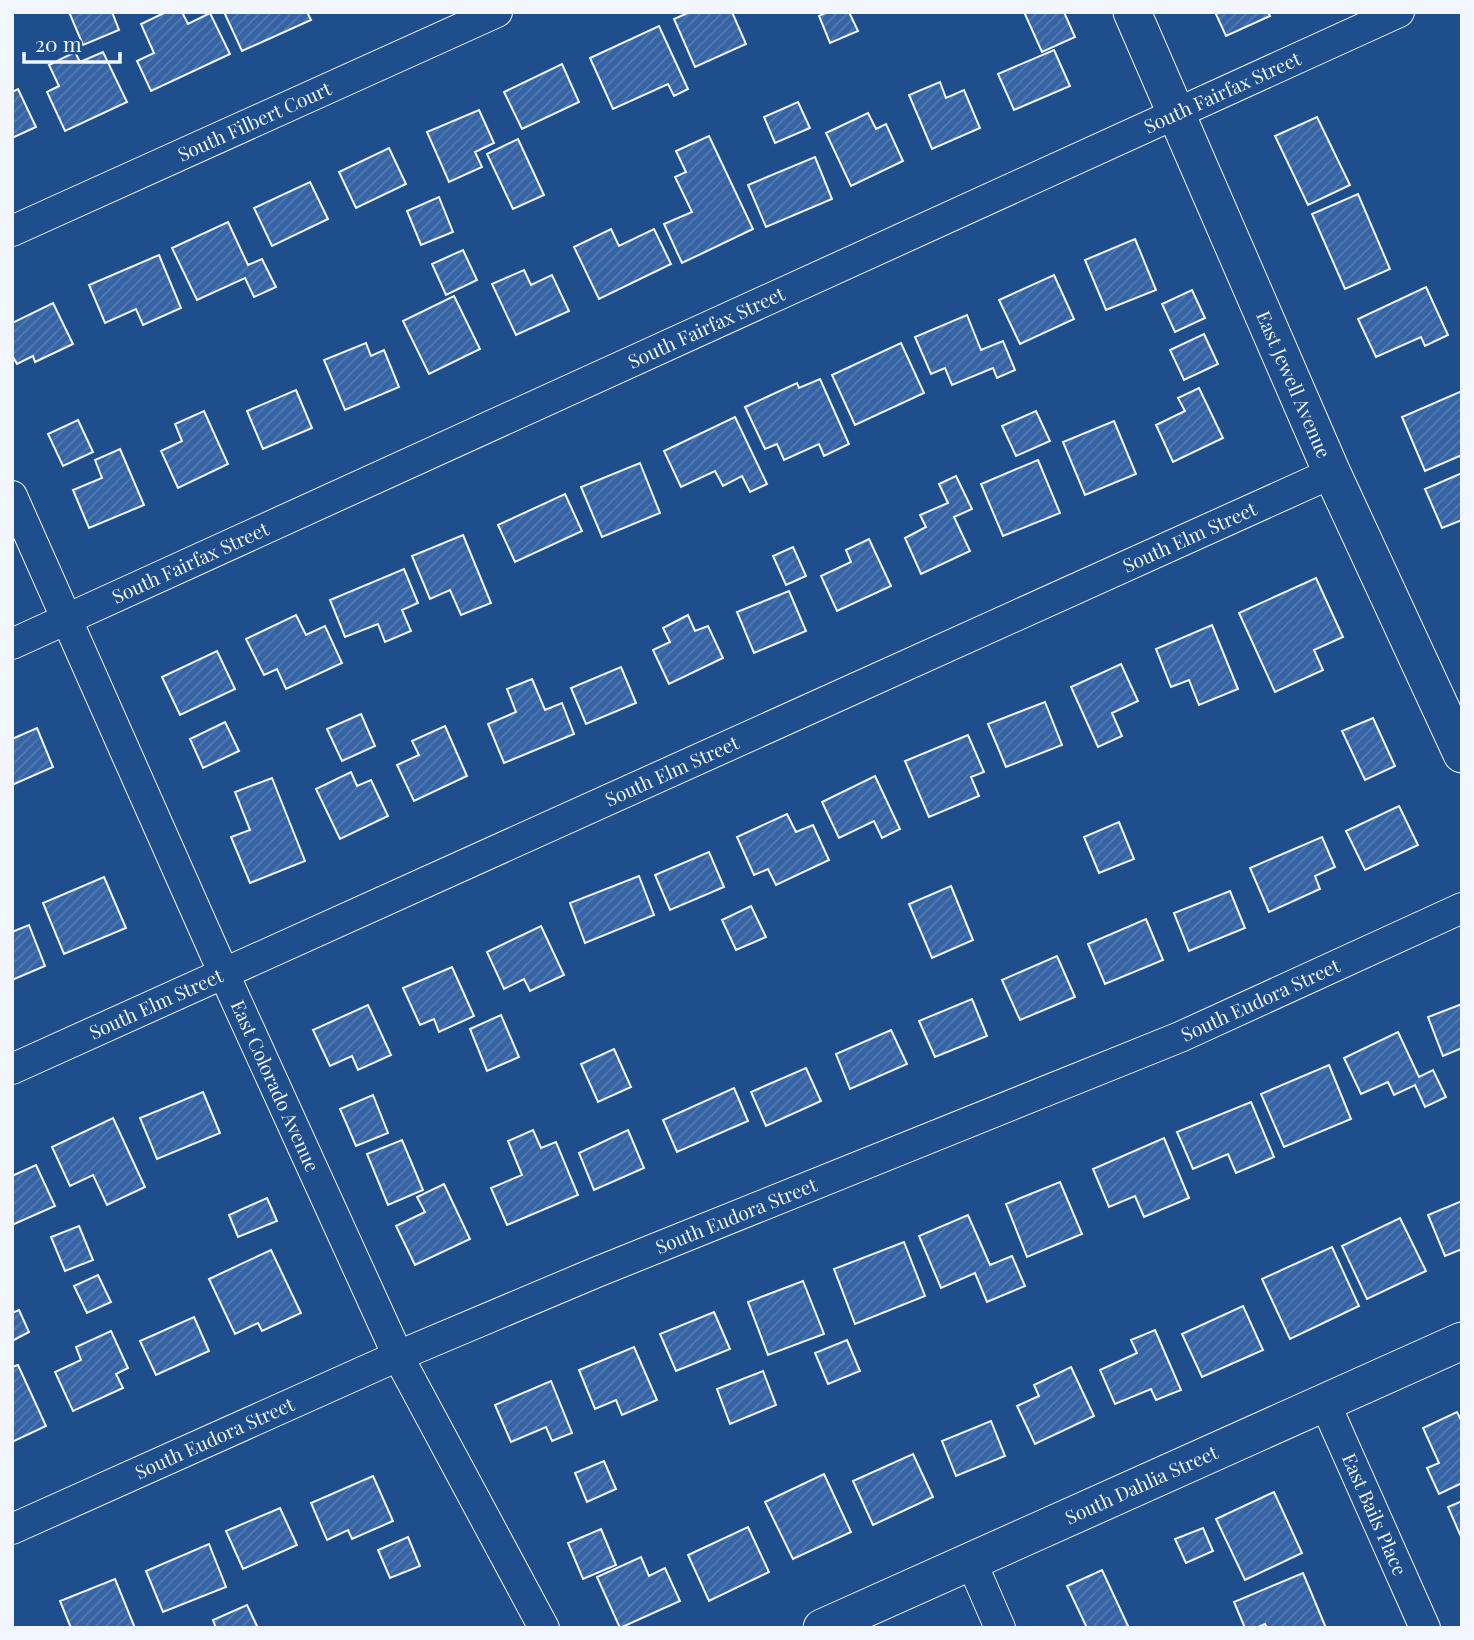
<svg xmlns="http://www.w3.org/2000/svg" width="1474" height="1640" viewBox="0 0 1474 1640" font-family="'Playfair Display',serif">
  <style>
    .building { fill: url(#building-hatch); stroke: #f2f6ff; stroke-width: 2 }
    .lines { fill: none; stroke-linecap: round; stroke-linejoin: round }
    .minor-casing { stroke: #f2f6ff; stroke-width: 32 }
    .tertiary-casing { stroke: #f2f6ff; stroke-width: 39 }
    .minor { stroke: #1f4e8c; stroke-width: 30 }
    .tertiary { stroke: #1f4e8c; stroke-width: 37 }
    .labels { text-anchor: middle; stroke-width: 5; stroke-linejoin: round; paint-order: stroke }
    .street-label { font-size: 19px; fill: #f2f6ff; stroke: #1f4e8c }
  </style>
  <defs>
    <pattern id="building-hatch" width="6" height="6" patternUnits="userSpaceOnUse" patternTransform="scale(1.75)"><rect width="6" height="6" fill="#3563a3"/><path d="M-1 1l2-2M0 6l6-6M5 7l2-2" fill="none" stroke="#537ab1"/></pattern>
  </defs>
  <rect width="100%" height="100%" fill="#1f4e8c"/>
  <path class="building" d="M69,12H112L119,30L83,45Z
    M166,12H182L188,24L210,13L230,54L151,91L137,61L154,53L141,24Z
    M224,12H307L311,20L242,51Z
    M690,12H732L746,44L695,67L674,19Z
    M827,12H849L858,31L830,43L819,16Z
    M1024,12H1064L1075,37L1042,52Z
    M1215,12H1268L1270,16L1226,36Z
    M659,26L688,89L674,96L668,84L613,109L590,58Z
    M1054,50L1070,86L1014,110L998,74Z
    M75,52L80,62L103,52L127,102L65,131L47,92L59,86L49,65Z
    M562,64L579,102L522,129L504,92Z
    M940,82L946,98L964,90L980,128L932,149L909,95Z
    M18,89L36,127L12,138V92Z
    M798,102L810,128L775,143L764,117Z
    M479,110L494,143L475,152L482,167L449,182L427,132Z
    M868,113L876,129L886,124L903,161L851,186L826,133Z
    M1317,117L1350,185L1308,205L1275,136Z
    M709,136L753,229L682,263L664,224L692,212L675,177L686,172L676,151Z
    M518,139L544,195L513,209L487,154Z
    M389,148L406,184L356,208L339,172Z
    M815,157L832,199L766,227L748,185Z
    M310,182L328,219L272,246L254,208Z
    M1358,194L1390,269L1345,289L1312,214Z
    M439,197L453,232L421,245L407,211Z
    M228,222L248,265L262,259L276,287L254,297L245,278L197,300L172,248Z
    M611,229L619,246L654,229L671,264L599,299L574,247Z
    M1135,239L1156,290L1106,310L1085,260Z
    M463,250L477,280L446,295L432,264Z
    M159,255L181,308L143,325L136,309L105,323L89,285Z
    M524,270L531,285L552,275L569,311L516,335L492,284Z
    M1054,275L1074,319L1020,344L999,300Z
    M1426,287L1448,335L1425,346L1421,337L1376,357L1358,319Z
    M1192,290L1205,318L1175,332L1162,304Z
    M454,296L480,349L429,374L403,321Z
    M53,303L73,344L35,362L33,356L17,364L12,355V323Z
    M967,315L981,350L1003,341L1015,370L997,378L993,368L952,385L945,368L931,374L915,337Z
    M1204,334L1218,364L1184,380L1170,350Z
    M366,343L371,356L384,350L399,387L345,410L324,360Z
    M901,343L924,393L855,425L832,375Z
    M820,379L849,444L824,456L819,444L784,460L777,444L765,449L745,407L797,383L799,388Z
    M1199,388L1223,438L1173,462L1156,425L1185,411L1178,398Z
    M296,390L312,428L263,449L247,411Z
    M1462,391V455L1425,471L1402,417Z
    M204,411L228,464L178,488L161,451L182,441L175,424Z
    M1036,411L1050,441L1016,456L1002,426Z
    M735,417L767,484L750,492L742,476L723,486L715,471L681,487L664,451Z
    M78,420L93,452L63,466L48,434Z
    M1114,421L1136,474L1085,495L1063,442Z
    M120,449L144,505L89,528L73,490L102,478L95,460Z
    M1038,460L1060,513L1003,536L981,484Z
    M640,463L660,513L602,537L581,487Z
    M1462,473V520L1442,528L1425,489Z
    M956,476L972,509L954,517L970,551L921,574L905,538L926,527L920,515L948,503L939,484Z
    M565,494L582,531L515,562L498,525Z
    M463,535L491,603L461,615L450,590L430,599L412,556Z
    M869,539L891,586L837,611L821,576L851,562L846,550Z
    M793,547L806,576L786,585L773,556Z
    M404,569L418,603L402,610L411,631L385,642L378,624L345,637L330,600Z
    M1316,578L1343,637L1314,650L1323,670L1275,692L1239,613Z
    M789,591L806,631L754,653L737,612Z
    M296,615L306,635L325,626L342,663L286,689L277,669L264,675L246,639Z
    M688,615L695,631L708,626L723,658L669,684L653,650L670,642L663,628Z
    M1212,625L1238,689L1199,705L1189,680L1171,687L1156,649Z
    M217,651L235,689L180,715L162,677Z
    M1121,664L1138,701L1112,713L1122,736L1098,747L1071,687Z
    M621,667L636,703L586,724L571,688Z
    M532,679L545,710L562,703L574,734L504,763L488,724L516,712L507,689Z
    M1045,702L1062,745L1006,767L988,724Z
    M361,714L375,746L342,761L327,729Z
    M1373,718L1395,766L1365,780L1342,731Z
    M225,722L239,751L203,768L190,739Z
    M445,726L467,776L414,801L397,765L419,755L412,741Z
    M37,728L53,767L12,785V739Z
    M968,735L984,772L971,777L979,796L929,817L905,761Z
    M351,772L357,786L371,780L388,816L340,839L316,789Z
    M875,776L900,829L882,838L874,821L839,838L822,802Z
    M272,778L305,861L250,883L231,837L250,830L235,792Z
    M1399,806L1418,845L1365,870L1346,831Z
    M787,814L796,832L813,825L829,860L776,885L768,869L754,875L737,837Z
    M1119,822L1134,859L1099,873L1084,837Z
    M1322,837L1335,867L1315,876L1320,889L1269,912L1250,868Z
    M709,852L724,887L670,910L655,875Z
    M639,876L654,915L585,943L570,903Z
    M104,877L126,928L64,954L43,903Z
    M951,886L973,940L932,958L909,904Z
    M1230,891L1245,928L1189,951L1174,913Z
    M751,906L766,937L736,950L722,920Z
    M1146,919L1163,960L1105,984L1088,944Z
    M29,925L45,966L12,980V932Z
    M541,926L564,975L530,991L524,979L504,989L487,952Z
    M1057,956L1075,997L1020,1020L1002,980Z
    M452,967L474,1016L439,1032L434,1019L420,1025L403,988Z
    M972,999L987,1036L935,1057L919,1021Z
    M1462,1004V1048L1443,1056L1428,1017Z
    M368,1005L391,1055L358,1070L352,1056L330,1066L313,1030Z
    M501,1015L519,1057L487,1071L470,1029Z
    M891,1030L907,1064L850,1089L836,1054Z
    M1398,1032L1419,1077L1433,1070L1446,1097L1425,1107L1415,1085L1394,1095L1388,1082L1361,1094L1344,1058Z
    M614,1049L631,1087L598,1102L581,1064Z
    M1329,1065L1351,1119L1284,1147L1261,1094Z
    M806,1068L821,1101L766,1126L751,1092Z
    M734,1088L748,1121L677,1152L663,1120Z
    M203,1092L220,1133L157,1159L140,1118Z
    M373,1095L388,1133L356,1146L340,1109Z
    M1251,1102L1274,1157L1236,1173L1228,1154L1193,1169L1177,1132Z
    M113,1118L145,1187L107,1205L93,1175L70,1186L52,1147Z
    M533,1130L541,1148L556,1142L578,1195L507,1225L491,1188L522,1175L508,1141Z
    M628,1130L644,1168L594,1190L579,1153Z
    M1164,1138L1189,1198L1144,1217L1135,1196L1109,1207L1093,1169Z
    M402,1140L423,1190L388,1205L367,1154Z
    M36,1165L55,1206L12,1225V1176Z
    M1060,1182L1082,1234L1027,1257L1006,1204Z
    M444,1184L470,1239L415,1265L396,1226L425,1212L417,1197Z
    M267,1198L277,1221L238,1237L229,1215Z
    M1462,1201V1249L1445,1256L1428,1215Z
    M968,1215L990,1265L1012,1256L1025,1286L987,1302L975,1273L941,1288L919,1236Z
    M1400,1218L1426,1271L1367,1299L1342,1246Z
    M79,1226L93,1260L65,1271L51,1237Z
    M904,1242L925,1296L855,1324L834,1269Z
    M1332,1247L1359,1306L1290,1339L1262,1279Z
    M271,1250L301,1313L262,1331L258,1323L235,1334L209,1279Z
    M98,1275L111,1302L87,1313L74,1286Z
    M803,1281L824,1334L768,1355L748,1302Z
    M1243,1306L1263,1350L1202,1377L1182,1334Z
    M19,1310L29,1332L12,1341V1313Z
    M714,1312L730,1349L676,1371L660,1334Z
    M194,1317L209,1351L156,1375L140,1341Z
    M1155,1330L1181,1390L1156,1400L1151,1389L1115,1404L1100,1370L1137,1353L1131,1340Z
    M111,1331L128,1368L116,1374L123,1388L73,1411L55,1372L81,1360L76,1347Z
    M847,1340L860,1371L828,1384L815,1353Z
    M634,1347L657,1400L622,1415L616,1400L595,1409L579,1370Z
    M18,1365L46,1426L12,1442V1367Z
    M1071,1367L1094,1416L1035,1444L1017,1406L1039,1396L1034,1385Z
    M763,1371L776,1405L730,1424L717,1389Z
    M551,1381L572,1433L552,1441L546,1427L511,1442L495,1405Z
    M1457,1412L1462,1422V1483L1439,1494L1427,1468L1439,1463L1423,1428Z
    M991,1421L1005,1456L956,1476L942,1441Z
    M913,1454L933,1497L873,1525L853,1481Z
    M604,1461L616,1489L587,1502L575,1473Z
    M824,1474L851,1532L793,1559L765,1502Z
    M373,1476L393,1521L352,1539L348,1530L327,1540L311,1503Z
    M1274,1492L1302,1553L1245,1580L1216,1519Z
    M1462,1501V1539L1448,1507Z
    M280,1508L297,1545L243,1569L226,1531Z
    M748,1527L769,1572L709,1601L688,1555Z
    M1203,1528L1213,1551L1186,1563L1175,1539Z
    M601,1529L616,1565L583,1579L568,1543Z
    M408,1537L420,1566L390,1578L378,1550Z
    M209,1544L226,1587L163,1612L146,1571Z
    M641,1557L649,1576L665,1568L680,1601L620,1628L597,1577Z
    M1102,1570L1129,1628H1087L1067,1586Z
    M1303,1573L1326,1628H1267L1265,1624L1256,1628H1245L1234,1602Z
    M115,1579L135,1628H71L60,1601Z
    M247,1605L258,1628H216L213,1620Z"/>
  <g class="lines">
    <g class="minor-casing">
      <g id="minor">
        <path id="s1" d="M12,231L497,12"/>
        <path id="s2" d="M12,496L224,974L398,1356L544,1628"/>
        <path id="s3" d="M12,644L1399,12"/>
        <path id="s4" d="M12,1069L1332,473"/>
        <path id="s5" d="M1324,1401L1425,1628"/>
        <path id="s6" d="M12,1529L398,1356L597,1272L1180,1037L1462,908"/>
        <path d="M971,1561L1000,1628"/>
      </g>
    </g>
    <g class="tertiary-casing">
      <g id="tertiary">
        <path id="s7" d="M1132,12L1332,473L1462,754"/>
        <path id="s8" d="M822,1628L1462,1341"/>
      </g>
    </g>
    <use href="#minor" class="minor"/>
    <use href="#tertiary" class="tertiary"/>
  </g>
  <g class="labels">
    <g class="street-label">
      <text dy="7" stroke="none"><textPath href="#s3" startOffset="1330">South Fairfax Street</textPath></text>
      <text dy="7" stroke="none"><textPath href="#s1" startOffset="266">South Filbert Court</textPath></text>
      <text dy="7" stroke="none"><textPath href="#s3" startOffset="763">South Fairfax Street</textPath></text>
      <text dy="7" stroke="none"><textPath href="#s7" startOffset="406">East Jewell Avenue</textPath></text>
      <text dy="7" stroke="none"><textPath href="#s4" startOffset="1292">South Elm Street</textPath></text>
      <text dy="7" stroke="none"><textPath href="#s3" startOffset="196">South Fairfax Street</textPath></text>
      <text dy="7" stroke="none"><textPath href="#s4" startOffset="724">South Elm Street</textPath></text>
      <text dy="7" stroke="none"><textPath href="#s6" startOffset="1356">South Eudora Street</textPath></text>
      <text dy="7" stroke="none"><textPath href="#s4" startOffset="158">South Elm Street</textPath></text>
      <text dy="7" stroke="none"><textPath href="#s2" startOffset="646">East Colorado Avenue</textPath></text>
      <text dy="7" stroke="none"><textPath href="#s6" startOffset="789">South Eudora Street</textPath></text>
      <text dy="7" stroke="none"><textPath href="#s6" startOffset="222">South Eudora Street</textPath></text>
      <text dy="7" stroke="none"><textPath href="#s8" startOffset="350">South Dahlia Street</textPath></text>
      <text dy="7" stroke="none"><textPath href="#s5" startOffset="124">East Bails Place</textPath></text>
    </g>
  </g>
  <rect width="1474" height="1640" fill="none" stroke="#f2f6ff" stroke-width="28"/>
  <path d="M24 52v10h96v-10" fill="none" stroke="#f2f6ff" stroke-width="3.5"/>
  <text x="35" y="52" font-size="21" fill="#f2f6ff" stroke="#1f4e8c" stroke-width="5" paint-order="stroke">20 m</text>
</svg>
